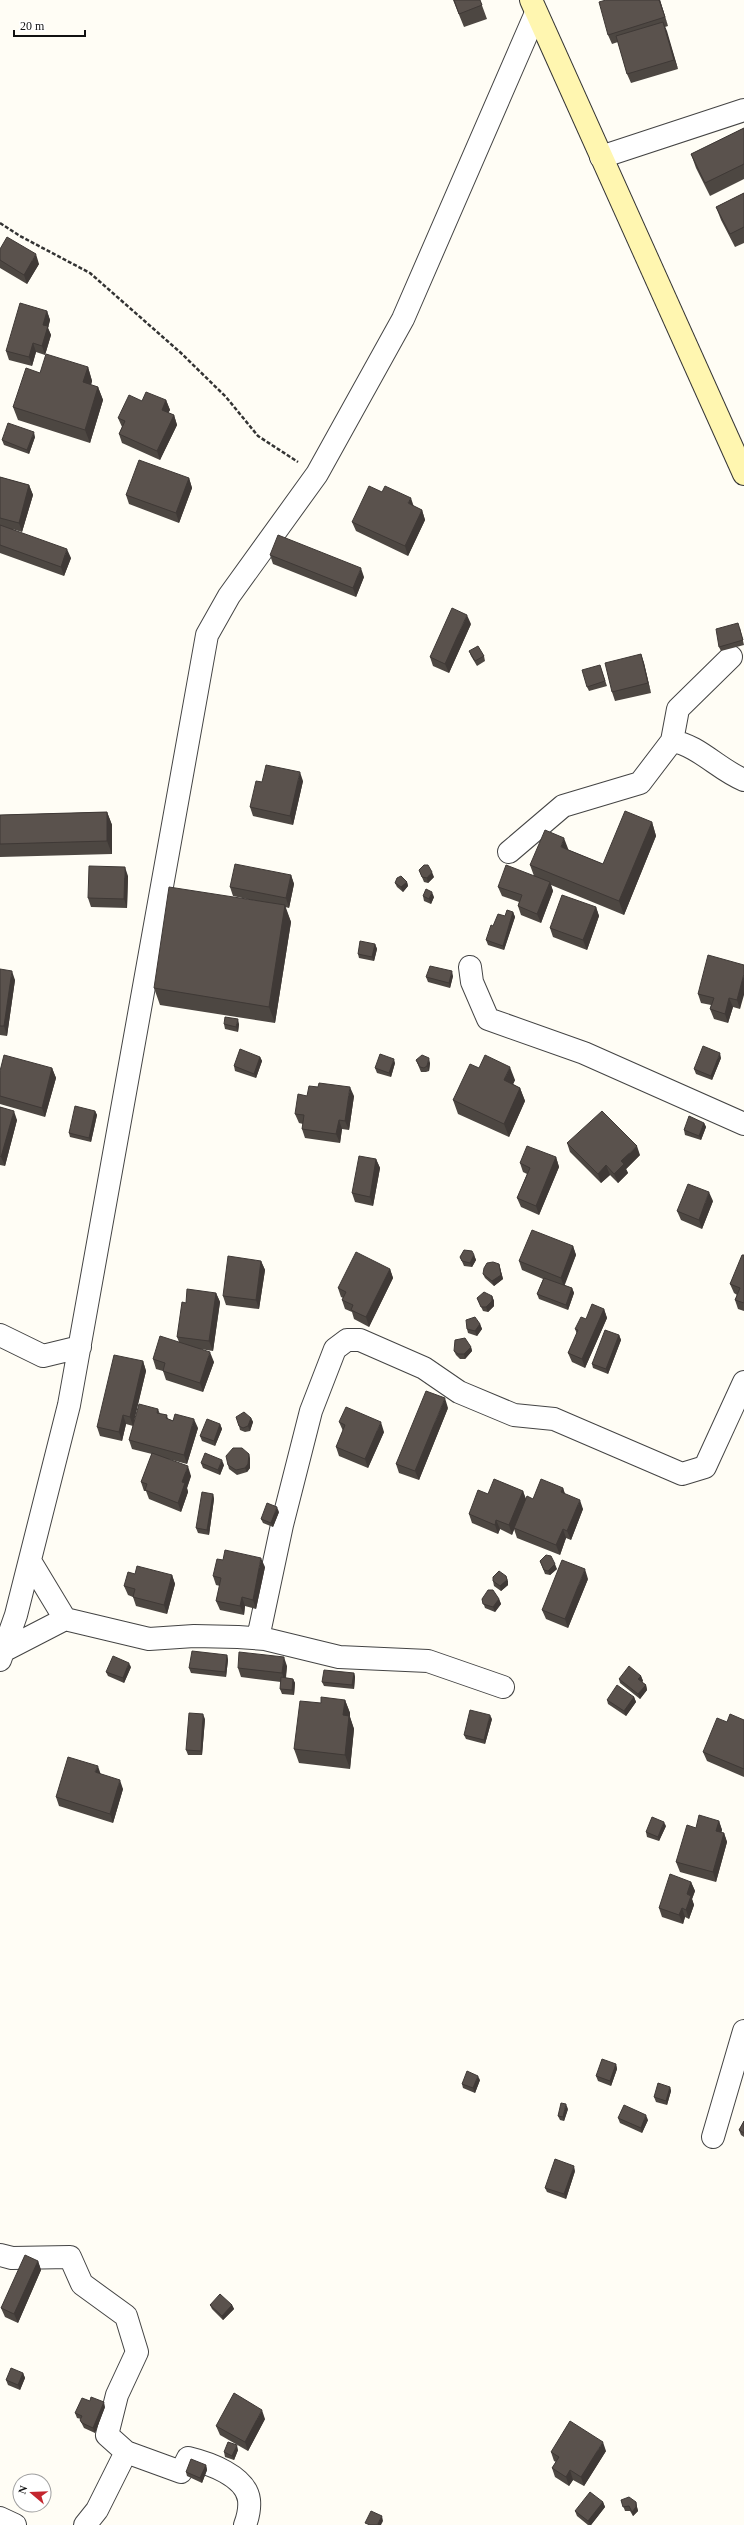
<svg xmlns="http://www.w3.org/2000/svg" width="744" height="2525" viewBox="0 0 744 2525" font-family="'Times New Roman',serif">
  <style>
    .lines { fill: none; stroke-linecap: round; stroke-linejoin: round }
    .street-casing { stroke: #444; stroke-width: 24 }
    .secondary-casing { stroke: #333; stroke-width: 24 }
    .path { stroke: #333; stroke-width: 2.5; stroke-dasharray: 4 2; stroke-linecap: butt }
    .street { stroke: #fff; stroke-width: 22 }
    .secondary { stroke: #fff6b0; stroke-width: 22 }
    .wall { fill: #4d4742 }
    .shaded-wall { fill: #3f3936 }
    .building { fill: #5a524d; stroke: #3f3936 }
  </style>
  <rect width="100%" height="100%" fill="#fffdf5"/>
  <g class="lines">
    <g class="street-casing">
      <path id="street" d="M601,157L744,110
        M672,741L678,709L731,657
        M509,852L563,806L640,783L672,741C698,745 719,770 744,780
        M470,967L472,982L488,1019L584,1053L744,1124
        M0,1335L43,1356L80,1347
        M65,1619L149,1639L194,1636L238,1637L265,1639L339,1657L428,1661L503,1687
        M258,1638L282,1525L311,1411L335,1349L347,1340H360L424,1368L459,1392L514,1415L554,1419L682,1474L705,1467L744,1382
        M3,1651L65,1619L30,1561
        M0,1660L16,1615L69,1405L207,635L229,596L317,474L403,319L536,13
        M713,2137L744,2031
        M0,2255L12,2258L70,2257L82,2284L126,2316L137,2352L117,2395L107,2435L126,2452L97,2510L85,2525
        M126,2452L181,2472L188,2458C209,2463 246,2476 249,2500C250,2509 248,2517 245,2525
        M0,2518L15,2525"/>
    </g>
    <g class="secondary-casing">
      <path id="secondary" d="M531,0L744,474"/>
    </g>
    <path class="path" d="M0,223L20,236L90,273L181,353L226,397L258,436L298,462"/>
    <use href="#street" class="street"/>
    <use href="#secondary" class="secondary"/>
  </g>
  <path class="wall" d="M453,0H480L487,19L464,27Z
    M606,0H660L668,26L665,27L678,69L631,83L627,74L618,42L612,44L608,35Z
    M744,128V179L710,196L696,168L691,154Z
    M744,193V243L735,247L721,220L716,207Z
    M0,249L39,264L27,284L0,268Z
    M47,311L50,320L48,328L51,335L45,355L36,352L32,366L9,360L6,351Z
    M88,367L92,381L91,385L98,387L103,400L90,443L18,420L13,407L40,373Z
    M166,400L170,410L168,413L174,415L177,425L160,460L122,443L119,434L122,427L118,418L142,401Z
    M35,437L29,454L4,445L2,440Z
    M0,477L29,485L33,495L22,532L12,529L71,558L64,576L0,553Z
    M189,478L192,488L179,523L129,504L126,495Z
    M382,492L422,510L425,520L408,556L356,531L352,522Z
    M270,555L364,577L356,597L273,564Z
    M471,624L449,673L433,666L430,657Z
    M740,628L744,645L721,651L719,647Z
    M469,651L484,656L485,661L477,666L471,656Z
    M641,654L644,663L651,693L615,701L612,692Z
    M600,665L607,686L589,691L587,687Z
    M303,781L293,825L253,816L250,807L262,782Z
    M107,812L112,825V854L0,857V815Z
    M652,822L656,836L624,915L551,885L553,891L541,923L521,915L518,906L519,902L502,896L498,887L534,876L530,865L569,850L603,864Z
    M419,870L434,877L428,883L424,882Z
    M291,875L294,884L289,908L285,907L291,922L275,1023L160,1005L154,988L261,902L233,896L230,887Z
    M128,876L127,908L91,907L88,898Z
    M407,882L408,886L403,892L397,887L395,883Z
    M423,896L434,897L431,904L424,901Z
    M596,907L599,916L587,950L553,937L550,928Z
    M513,912L515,917L504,950L488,945L486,940L505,916Z
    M375,944L377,949L374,961L359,958L358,954Z
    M744,965L740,1009L733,1007L728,1023L714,1019L710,1009L711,1005L701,1003L698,994Z
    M0,969L15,980L7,1036L0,1035Z
    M453,976L450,988L428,982L426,977Z
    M224,1024H239L238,1032L225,1029Z
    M260,1057L262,1061L256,1078L235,1071L234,1066Z
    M721,1058L712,1080L696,1074L694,1069Z
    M416,1060L430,1063L429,1071L426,1072H421Z
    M395,1063L391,1077L377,1073L375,1068Z
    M52,1068L56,1078L45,1117L0,1104V1071Z
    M479,1068L515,1080L513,1084L520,1088L525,1101L509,1137L458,1114L453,1100Z
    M307,1096H354L349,1130L342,1129L340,1143L305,1138L302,1129L303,1124L299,1123L295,1114Z
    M0,1107L17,1120L5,1166L0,1165Z
    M95,1111L97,1115L91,1142L70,1137L69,1133Z
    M704,1123L706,1127L701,1140L685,1135L684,1130Z
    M567,1143L640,1155L626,1169L628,1173L618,1183L610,1175L601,1183L570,1152Z
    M556,1157L559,1167L539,1215L521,1207L517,1198L527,1174L523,1172L520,1163Z
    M376,1159L380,1168L373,1206L355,1202L352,1193Z
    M713,1201L702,1229L681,1220L677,1211Z
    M573,1246L576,1255L564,1285L572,1288L574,1293L568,1310L539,1299L537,1294L543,1279L522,1270L519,1261Z
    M474,1255L476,1260L472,1267L464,1266L460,1257Z
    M744,1255V1311L738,1309L735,1300L737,1295L734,1293L730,1284Z
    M261,1261L265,1270L259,1309L226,1305L223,1296Z
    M499,1264L503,1279L494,1286L485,1278L483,1274Z
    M390,1269L393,1278L369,1327L354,1319L352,1312L345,1309L342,1300L343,1298L341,1297L338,1288Z
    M216,1293L220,1302L213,1351L200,1349L214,1362L203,1392L166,1380L163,1371L156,1369L153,1359L179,1342L177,1337L186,1303Z
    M492,1296L494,1301V1306L488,1312L483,1311L477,1298Z
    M604,1309L607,1318L585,1368L572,1362L568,1353L577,1334L575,1329L586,1319Z
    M480,1324L482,1329L477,1336L468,1333L467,1329Z
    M619,1335L621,1340L608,1374L593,1368L592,1364Z
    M471,1347L472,1351L465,1359H460L456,1355L454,1351Z
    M143,1361L146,1371L134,1420L158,1409L160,1414L167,1415L168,1419L198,1428L187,1464L168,1459L191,1476L187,1488L188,1492L181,1512L149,1499L146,1491H144L141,1482L152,1454L132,1449L129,1440L133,1426L126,1424L122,1441L100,1436L97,1427Z
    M448,1408L419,1480L399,1473L396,1464Z
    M251,1418L253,1422L250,1431L245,1432L240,1430L239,1426Z
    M339,1422L384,1432L368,1468L339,1456L336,1447L343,1431Z
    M220,1424L222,1429L215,1446L202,1441L200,1436Z
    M249,1454L250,1459V1468L247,1472L237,1475L229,1469L228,1465Z
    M201,1463L224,1465L220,1475L203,1468Z
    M563,1488L565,1494L583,1509L571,1540L566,1538L560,1555L517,1538L514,1529L512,1535L500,1529L498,1534L472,1523L469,1514L488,1494L523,1491L526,1499H533Z
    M213,1494L214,1499L209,1535L198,1533L196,1528Z
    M279,1512L273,1527L263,1523L261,1519Z
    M540,1561L557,1569L550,1575L545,1574Z
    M265,1567L256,1609L245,1606L244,1615L220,1610L216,1601L220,1586L216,1585L213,1576Z
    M135,1574L172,1575L175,1584L167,1614L136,1606L133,1597L128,1595L124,1586Z
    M588,1579L568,1628L546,1619L542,1610Z
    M493,1581H508V1585L501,1591L494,1586Z
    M482,1599H499L501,1604L495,1612L485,1608Z
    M227,1655L228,1660L226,1677L191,1673L189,1668Z
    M287,1666L286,1678L293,1679L295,1683L294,1695L282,1694L280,1689L281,1682L241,1677L238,1668Z
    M131,1667L124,1683L108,1676L106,1672Z
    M354,1673L355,1677L354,1689L324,1686L322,1682Z
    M641,1676L643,1681L642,1682L646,1685L647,1690L640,1699L620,1683L619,1679Z
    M634,1697L636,1702L626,1716L608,1704L607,1700Z
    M345,1700L350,1713V1717L354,1729L350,1769L299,1763L294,1749L321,1703Z
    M205,1719L202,1755H188L186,1750Z
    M492,1719L485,1744L466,1739L464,1735Z
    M744,1720V1777L707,1761L703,1752L727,1722Z
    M101,1774L123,1789L113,1823L59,1806L56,1797Z
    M719,1821L722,1830L721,1833H724L727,1842L716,1882L680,1872L676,1862L696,1828Z
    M666,1826L659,1841L647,1837L646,1832Z
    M691,1882L695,1891L692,1899L694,1905L689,1919L685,1917L683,1924L662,1917L659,1908Z
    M616,2064L617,2069L611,2086L598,2081L596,2076Z
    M480,2080L475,2093L463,2088L462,2084Z
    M670,2087L671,2091L667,2105L656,2102L654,2097Z
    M568,2109L564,2121L560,2120L558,2116Z
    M618,2118L648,2120L642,2133L620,2123Z
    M744,2121V2137L741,2135L739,2130Z
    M575,2171L566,2199L547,2192L545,2188Z
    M38,2261L41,2270L18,2323L5,2317L1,2308Z
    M210,2305H232L234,2309L223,2320L212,2309Z
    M23,2373L25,2378L20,2390L8,2385L6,2380Z
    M105,2407L95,2433L84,2428L80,2420L81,2419L77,2418L75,2413Z
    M265,2419L248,2451L220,2435L216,2426Z
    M238,2450L234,2460L225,2457L224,2452Z
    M606,2451L584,2486L573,2480L569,2486L555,2477L552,2468L556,2462L554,2461L551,2452Z
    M206,2465L207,2470L202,2483L187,2476L186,2472Z
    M621,2500L636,2502L637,2507L638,2511L633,2516L630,2511H625Z
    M603,2502L605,2507L591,2525H588L577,2516L575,2511Z"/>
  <path class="shaded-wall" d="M659,0H660L668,26L665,17Z
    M663,22L667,31L678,69L674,60Z
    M36,254L39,264L27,284L24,275Z
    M47,311L50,320L48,328L51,335L45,355L42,346L43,325Z
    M33,343L36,352L32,366L29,357Z
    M88,367L92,381L88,395L83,382Z
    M98,387L103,400L90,443L85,430Z
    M166,400L170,410L165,419L162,410Z
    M174,415L177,425L160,460L157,451Z
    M34,432L35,437L29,454L27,450Z
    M189,478L192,488L179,523L176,513Z
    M29,485L33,495L22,532L19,523Z
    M411,498L414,507L408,503Z
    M422,510L425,520L408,556L405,546Z
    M67,549L71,558L64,576L61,567Z
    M361,568L364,577L356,597L353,588Z
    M467,615L471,624L449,673L445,664Z
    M641,654L644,663L651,693L648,683Z
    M300,772L303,781L293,825L290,816Z
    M107,812L112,825V854L107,841Z
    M652,822L656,836L624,915L619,901Z
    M564,838L569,851L561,847Z
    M125,867L128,876L127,908L124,899Z
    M432,872L434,877L428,883L427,878Z
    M291,875L294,884L289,908L286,898Z
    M407,882L408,886L403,892L401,887Z
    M550,882L553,891L541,923L537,914Z
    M432,892L434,897L431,904L429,899Z
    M285,905L291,922L275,1023L269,1007Z
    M596,907L599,916L587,950L583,940Z
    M513,912L515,917L504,950L503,946Z
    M375,944L377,949L374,961L372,957Z
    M12,971L15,980L7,1036L4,1026Z
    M452,971L453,976L450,988L449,983Z
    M744,974V995L740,1009L737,1000Z
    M729,998L733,1007L728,1023L725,1014Z
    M238,1019L239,1024L238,1032L236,1027Z
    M720,1053L721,1058L712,1080L711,1076Z
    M260,1057L262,1061L256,1078L254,1074Z
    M429,1058L430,1063L429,1071L427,1066Z
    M394,1059L395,1063L391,1077L389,1073Z
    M510,1067L515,1080L509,1093L504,1080Z
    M52,1068L56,1078L45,1117L42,1108Z
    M350,1087L354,1096L349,1130L345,1121Z
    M520,1088L525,1101L509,1137L504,1124Z
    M14,1111L17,1120L5,1166L1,1157Z
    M95,1111L97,1115L91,1142L89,1138Z
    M339,1120L342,1129L340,1143L336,1134Z
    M704,1123L706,1127L701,1140L699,1136Z
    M637,1146L640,1155L626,1169L628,1173L618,1183L614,1174L621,1161Z
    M556,1157L559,1167L539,1215L536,1206Z
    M376,1159L380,1168L373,1206L370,1197Z
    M606,1165L610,1175L601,1183L598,1174Z
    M709,1192L713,1201L702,1229L699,1220Z
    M573,1246L576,1255L564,1287L561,1278Z
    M474,1255L476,1260L472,1267L470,1263Z
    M261,1261L265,1270L259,1309L256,1300Z
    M499,1264L503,1279L494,1286L492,1281Z
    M390,1269L393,1278L369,1327L366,1317Z
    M572,1288L574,1293L568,1310L566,1305Z
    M216,1293L220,1302L213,1351L209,1341Z
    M492,1296L494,1301V1306L488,1312L486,1307Z
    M604,1309L607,1318L585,1368L582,1359Z
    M480,1324L482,1329L477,1336L475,1331Z
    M619,1335L621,1340L608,1374L606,1369Z
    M471,1347L472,1351L465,1359L464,1354Z
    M210,1352L214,1362L203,1392L200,1383Z
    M143,1361L146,1371L133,1426L130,1417Z
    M445,1398L448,1408L419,1480L415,1471Z
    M123,1415L126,1424L122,1441L119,1432Z
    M251,1418L253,1422L250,1431L248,1426Z
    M194,1419L198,1428L187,1464L184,1455Z
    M381,1422L384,1432L368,1468L365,1459Z
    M220,1424L222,1429L215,1446L214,1441Z
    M249,1454L250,1459V1468L247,1472L245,1468Z
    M222,1460L224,1465L220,1475L218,1470Z
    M188,1466L191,1476L187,1488L188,1492L181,1512L178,1503L182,1482Z
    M563,1488L566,1497L561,1492Z
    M523,1491L526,1500L512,1535L509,1525Z
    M213,1494L214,1499L209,1535L207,1530Z
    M580,1500L583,1509L571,1540L567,1531Z
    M277,1507L279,1512L273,1527L271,1523Z
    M496,1520L500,1529L498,1534L495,1525Z
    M563,1529L566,1538L560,1555L556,1545Z
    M261,1558L265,1567L256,1609L253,1600Z
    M555,1564L557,1569L550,1575L548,1571Z
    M585,1569L588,1579L568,1628L565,1619Z
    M172,1575L175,1584L167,1614L164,1605Z
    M506,1576L508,1581V1585L501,1591L500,1586Z
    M242,1597L245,1606L244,1615L240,1606Z
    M499,1599L501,1604L495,1612L493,1607Z
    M227,1655L228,1660L226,1677L225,1672Z
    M284,1657L287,1666L285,1682L282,1673Z
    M129,1663L131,1667L124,1683L123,1678Z
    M354,1673L355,1677L354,1689L352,1685Z
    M641,1676L643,1681L640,1684L638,1679Z
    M293,1679L295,1683L294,1695L292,1690Z
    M646,1685L647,1690L640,1699L638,1694Z
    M634,1697L636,1702L626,1716L624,1711Z
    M345,1700L350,1713V1717L354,1729L350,1769L345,1755L343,1715Z
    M203,1714L205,1719L202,1755L201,1751Z
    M490,1715L492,1719L485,1744L484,1740Z
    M98,1766L101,1775L95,1772Z
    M120,1780L123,1789L113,1823L110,1814Z
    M719,1821L722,1830L719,1840L716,1831Z
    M664,1822L666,1826L659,1841L658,1837Z
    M724,1833L727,1842L716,1882L713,1872Z
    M691,1882L695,1891L692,1899L694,1905L689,1919L686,1910L687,1894Z
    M682,1908L685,1917L683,1924L679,1915Z
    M616,2064L617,2069L611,2086L610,2081Z
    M478,2076L480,2080L475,2093L473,2088Z
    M670,2087L671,2091L667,2105L666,2101Z
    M566,2104L568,2109L564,2121L563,2117Z
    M646,2115L648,2120L642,2133L641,2128Z
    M574,2166L575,2171L566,2199L564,2194Z
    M38,2261L41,2270L18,2323L14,2314Z
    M232,2305L234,2309L223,2320L222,2316Z
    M23,2373L25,2378L20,2390L18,2385Z
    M104,2402L105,2407L95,2433L93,2428Z
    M262,2410L265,2419L248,2451L245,2442Z
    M603,2442L606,2451L584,2486L581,2477Z
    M237,2445L238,2450L234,2460L232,2456Z
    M206,2465L207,2470L202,2483L200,2478Z
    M570,2470L573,2480L569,2486L566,2477Z
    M603,2502L605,2507L591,2525H590L588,2521Z
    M636,2502L637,2507L638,2511L633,2516L632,2512Z
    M382,2516L383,2521L381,2525H377Z"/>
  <path class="building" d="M454,0H480L482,5L459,14Z
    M606,0H659L665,17L608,35L599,2Z
    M663,22L674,60L627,74L616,36Z
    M744,128V164L705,183L691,154Z
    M744,193V227L730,234L716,207Z
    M7,237L36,254L24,275L0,260V249Z
    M20,303L47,311L43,325L48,326L42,346L33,343L29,357L6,351Z
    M46,354L88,367L83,382L98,387L85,430L13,407L26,368L40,373Z
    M146,392L166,400L162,410L174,415L157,451L119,434L125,421L118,418L129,395L142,401Z
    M8,423L34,432L27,450L2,440Z
    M139,460L189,478L176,513L126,495Z
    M0,477L29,485L19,523L0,518Z
    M369,486L382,492L385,486L411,498L408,503L422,510L405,546L352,522Z
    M0,525L67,549L61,567L0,545Z
    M278,535L361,568L353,588L270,555Z
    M452,608L467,615L445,664L430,657Z
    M738,623L743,640L719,647L716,629Z
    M478,646L484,656L475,661L469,651Z
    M641,654L648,683L612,692L605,663Z
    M600,665L605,681L587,687L582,670Z
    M266,765L300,772L290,816L250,807L256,781L262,782Z
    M625,811L652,822L619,901L530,865L545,830L564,838L561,847L603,864Z
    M107,812V841L0,844V815Z
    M235,864L291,875L286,898L230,887Z
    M424,865H428L432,872L427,878L422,877L419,870Z
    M506,865L550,882L537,914L518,906L522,895L498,887Z
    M89,866L125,867L124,899L88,898Z
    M401,876L407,882L401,887L395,883L397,878Z
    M169,887L285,905L269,1007L154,988Z
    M426,889L432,892L429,899L423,896Z
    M562,895L596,907L583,940L550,928Z
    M507,910L513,912L503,946L486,940L491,925L493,926L498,914L505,916Z
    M360,941L375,944L372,957L358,954Z
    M708,955L744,965V974L737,1000L729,998L725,1014L710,1009L714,998L698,994Z
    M430,966L452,971L449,983L426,977Z
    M0,969L12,971L4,1026H0Z
    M225,1017L238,1019L236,1027L224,1024Z
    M703,1046L720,1053L711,1076L694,1069Z
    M240,1049L260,1057L254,1074L234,1066Z
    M380,1054L394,1059L389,1073L375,1068Z
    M4,1055L52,1068L42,1108L0,1096V1071Z
    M422,1055L429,1058L427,1066L424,1068L420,1067L416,1060Z
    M485,1055L510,1067L504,1080L520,1088L504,1124L453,1100L470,1064L479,1068Z
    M319,1083L350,1087L345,1121L339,1120L336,1134L302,1129L304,1115L295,1114L298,1094L307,1096L309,1086L318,1087Z
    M75,1106L95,1111L89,1138L69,1133Z
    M0,1107L14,1111L1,1157L0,1156Z
    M602,1111L637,1146L621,1161L624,1164L614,1174L606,1165L598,1174L567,1143Z
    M689,1116L704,1123L699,1136L684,1130Z
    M527,1146L556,1157L536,1206L517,1198L530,1168L520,1163Z
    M359,1156L376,1159L370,1197L352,1193Z
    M688,1184L709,1192L699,1220L677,1211Z
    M532,1230L573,1246L561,1278L519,1261Z
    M464,1250L472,1251L474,1255L470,1263L462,1261L460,1257Z
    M356,1252L390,1269L366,1317L351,1310L353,1305L342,1300L346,1292L338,1288Z
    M742,1255H744V1303L735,1300L740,1288L730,1284Z
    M228,1256L261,1261L256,1300L223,1296Z
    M493,1262L499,1264L501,1275L492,1281L483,1274L484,1268L487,1263Z
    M544,1278L572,1288L566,1305L537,1294Z
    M187,1289L216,1293L209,1341L177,1337L182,1302L186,1303Z
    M484,1292L492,1296V1301L486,1307H481L477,1298Z
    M592,1304L604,1309L582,1359L568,1353L578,1330L575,1329L581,1317L586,1319Z
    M475,1317L480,1324L475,1331L467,1329L466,1320Z
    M605,1330L619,1335L606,1369L592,1364Z
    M160,1336L210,1352L200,1383L163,1371L165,1363L153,1359Z
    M465,1338L471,1347L464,1354H458L454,1351L455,1340Z
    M114,1355L143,1361L130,1417L123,1415L119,1432L97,1427Z
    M426,1391L445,1398L415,1471L396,1464Z
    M139,1404L158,1409L157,1413L167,1415L166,1418L173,1421L175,1414L194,1419L184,1455L129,1440Z
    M346,1407L381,1422L365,1459L336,1447L345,1425L339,1422Z
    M244,1412L251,1418L248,1426L243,1428L239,1426L236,1417Z
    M207,1419L220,1424L214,1441L200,1436Z
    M233,1448H242L249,1454L248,1464L245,1468L236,1470L228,1465L226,1456Z
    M152,1453L188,1466L182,1482L185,1483L178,1503L145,1490L147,1484L141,1482Z
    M205,1453L222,1460L218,1470L201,1463Z
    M494,1479L523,1491L509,1525L496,1520L495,1525L469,1514L478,1490L488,1494Z
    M541,1479L563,1488L561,1492L580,1500L567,1531L563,1529L556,1545L514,1528L527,1496L533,1499Z
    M202,1492L213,1494L207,1530L196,1528Z
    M267,1503L277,1507L271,1523L261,1519Z
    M225,1550L261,1558L253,1600L242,1597L240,1606L216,1601L221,1578L213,1576L217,1559L223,1560Z
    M546,1555L551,1556L555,1564L548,1571L544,1570L540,1561Z
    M562,1560L585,1569L565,1619L542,1610Z
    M137,1566L172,1575L164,1605L133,1597L135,1589L124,1586L128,1572L135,1574Z
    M499,1571L506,1576L507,1580L500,1586L493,1581V1577Z
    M488,1590H493L499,1599L493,1607L483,1604L482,1599Z
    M192,1651L227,1655L225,1672L189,1668Z
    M239,1652L284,1657L282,1673L238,1668Z
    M113,1656L129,1663L123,1678L106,1672Z
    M629,1666L641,1676L638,1679L646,1685L638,1694L619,1679Z
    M324,1670L354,1673L352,1685L322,1682Z
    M281,1677L293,1679L292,1690L280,1689Z
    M617,1685L634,1697L624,1711L607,1700Z
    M321,1697L345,1700L343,1715L349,1716L345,1755L294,1749L300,1701L321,1703Z
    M470,1710L490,1715L484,1740L464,1735Z
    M189,1713L203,1714L201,1751L186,1750Z
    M730,1714L744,1720V1769L703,1752L717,1718L727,1722Z
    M68,1757L98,1766L95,1772L120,1780L110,1814L56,1797Z
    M699,1815L719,1821L716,1831L724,1833L713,1872L676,1862L687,1825L696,1828Z
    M652,1817L664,1822L658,1837L646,1832Z
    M670,1874L691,1882L687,1894L691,1896L686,1910L682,1908L679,1915L659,1908Z
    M602,2059L616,2064L610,2081L596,2076Z
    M467,2071L478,2076L473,2088L462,2084Z
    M658,2083L670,2087L666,2101L654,2097Z
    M561,2103L566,2104L563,2117L558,2116Z
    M624,2105L646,2115L641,2128L618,2118Z
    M744,2121V2133L739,2130Z
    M555,2159L574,2166L564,2194L545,2188Z
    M25,2255L38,2261L14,2314L1,2308Z
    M220,2294L232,2305L222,2316L210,2305Z
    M11,2368L23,2373L18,2385L6,2380Z
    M234,2393L262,2410L245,2442L216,2426Z
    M91,2397L104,2402L93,2428L82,2423L80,2420L82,2416L75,2413L82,2398L90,2401Z
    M570,2421L603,2442L581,2477L570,2470L566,2477L552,2468L559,2457L551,2452Z
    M228,2442L237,2445L232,2456L224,2452Z
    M191,2459L206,2465L200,2478L186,2472Z
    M590,2492L603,2502L588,2521L575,2511Z
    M629,2497L636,2502V2507L632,2512L629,2506L623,2507L621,2500Z
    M371,2511L382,2516L377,2525H370L365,2523Z"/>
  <g transform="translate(32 2493) rotate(289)"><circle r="19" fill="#ffffff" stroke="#a0a0a0"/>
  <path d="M0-3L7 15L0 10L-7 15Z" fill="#c4262e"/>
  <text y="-6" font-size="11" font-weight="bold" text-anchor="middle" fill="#111111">N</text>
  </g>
  <path d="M14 30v6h71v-6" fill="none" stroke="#111111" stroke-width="2"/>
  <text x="20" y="30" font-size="12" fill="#111111" stroke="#ffffff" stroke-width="3" paint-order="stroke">20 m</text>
</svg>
